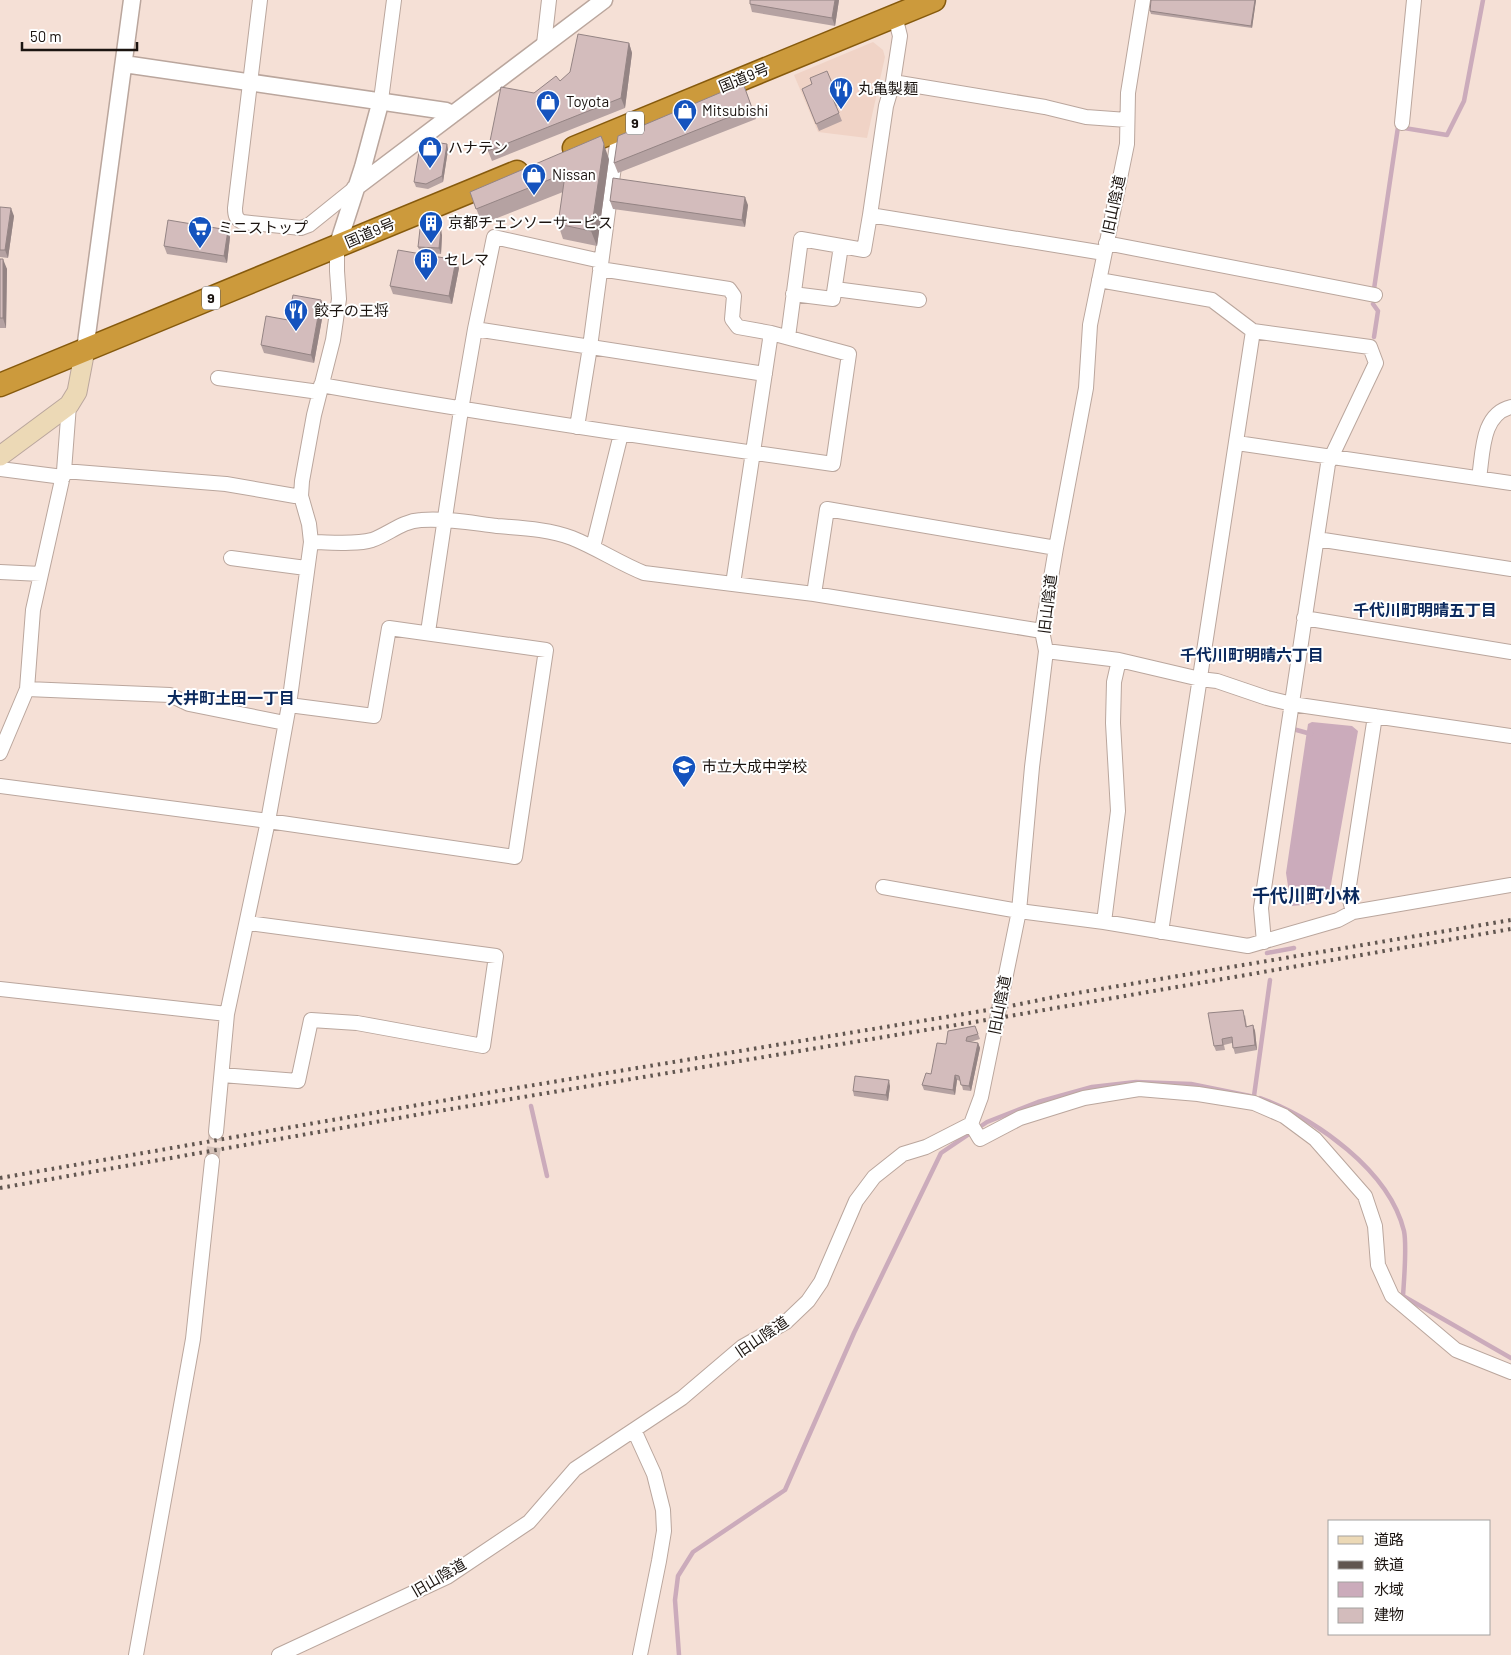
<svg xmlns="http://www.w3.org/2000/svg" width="1511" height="1655" viewBox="0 0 1511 1655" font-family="Barlow,'Noto Sans JP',sans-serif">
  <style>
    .built { fill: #f0d3c6 }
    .water { fill: #cbabbb }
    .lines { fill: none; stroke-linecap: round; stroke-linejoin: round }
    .stream { stroke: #cbabbb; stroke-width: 4.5 }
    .minor-tunnel { stroke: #d4c1b8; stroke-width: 14; stroke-dasharray: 14 7; stroke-linecap: butt }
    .minor-casing { stroke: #baa69d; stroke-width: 16 }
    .tertiary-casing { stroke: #baa69d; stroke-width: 19 }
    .secondary-casing { stroke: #baa69d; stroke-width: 21 }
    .trunk-casing { stroke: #865a0d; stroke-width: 25 }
    .minor { stroke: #fff; stroke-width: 14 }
    .tertiary { stroke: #fff; stroke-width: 16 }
    .secondary { stroke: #ecd9b6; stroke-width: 19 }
    .trunk { stroke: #cc9a3c; stroke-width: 22 }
    .rail { stroke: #615650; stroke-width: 4; stroke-dasharray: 2.5 5; stroke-linecap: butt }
    .wall { fill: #b5a2a2 }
    .shaded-wall { fill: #948484 }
    .building { fill: #d3bcbc; stroke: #948484 }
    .labels { text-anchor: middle; stroke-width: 4; stroke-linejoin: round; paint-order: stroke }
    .shield { fill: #fff; stroke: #5f5a58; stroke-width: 1 }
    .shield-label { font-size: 14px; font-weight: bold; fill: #1b1410 }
    .street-label { font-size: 15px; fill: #1b1410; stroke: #fff }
    .poi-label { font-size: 15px; fill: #1b1410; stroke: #fff; text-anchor: start }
    .neighbourhood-label { font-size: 16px; font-weight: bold; fill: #0b295d; stroke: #fff }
    .quarter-label { font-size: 18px; font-weight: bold; fill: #0b295d; stroke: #fff }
  </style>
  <rect width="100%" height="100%" fill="#f5e0d6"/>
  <path class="built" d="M873,42L883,50L885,57L867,138L818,132L794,75Z"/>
  <path class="water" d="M1312,722L1352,726L1358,731L1330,890C1321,906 1308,904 1291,906L1286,873L1308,724Z"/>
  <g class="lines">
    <path class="stream" d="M1374,289L1398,127L1447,135L1464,101L1483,0
      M1373,304L1378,311L1374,337
      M1293,729L1311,734
      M1267,953L1294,948
      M1254,1096L1270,980
      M1260,1098C1316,1119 1389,1170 1404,1231C1407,1246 1404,1280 1403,1296L1511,1358
      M531,1106L547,1176
      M679,1655L675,1600L678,1576L693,1552L785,1490L854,1333L941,1153L987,1122L1038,1102L1092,1087L1136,1082L1191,1084L1250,1096"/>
    <path class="minor-tunnel" d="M212,1161L216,1132"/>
    <g class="minor-casing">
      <path id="minor" d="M260,0L235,208C235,215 236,219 242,222L301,228L309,225L355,188
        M895,16L900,36L893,82L886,106L870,215L1104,253
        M544,44L549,0
        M893,82L1045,107L1086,117L1127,120
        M381,100L394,0
        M1402,123L1414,0
        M1106,243L1375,295
        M1099,280L1212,300L1253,331L1370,347L1376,363L1328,464L1261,908L1264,942
        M835,289L919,300
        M793,294L833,299L841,246
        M475,329L765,374
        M788,337L801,239L864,250L870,215
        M218,378L319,392
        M321,385C491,415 662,440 833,464L849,354L771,333L738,327L732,319L734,296L729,289L600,269
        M577,427L590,347L617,144L613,132
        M1237,443L1511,483
        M0,469L63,477
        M64,471L226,484L295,496H301
        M1479,478C1483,454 1481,414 1511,407
        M1317,539L1511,569
        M311,542C329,542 355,545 372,540C389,534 402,521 421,520C446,518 472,523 497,526C521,528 549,529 572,538C597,548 619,563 644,573L814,594L1042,631
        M593,547L621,434
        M231,558L306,568
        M0,572L41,574
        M733,584L771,333
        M814,594L827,509L1056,548
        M1304,618L1511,652
        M428,632L461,410L475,329L494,237L601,261
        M1046,651L1119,660L1200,679L1217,681L1267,698L1292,704L1511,736
        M27,689L170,695L189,704L285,723
        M0,753L27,689L33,610L64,471L69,405
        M0,786L268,821L515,857L546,650L389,628L374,716L289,705
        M883,887L1019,911L1104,922L1248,946L1338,920L1353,912L1511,885
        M1353,912L1348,892L1375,716
        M1104,922L1118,811L1113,723L1114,682L1119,660
        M1161,932L1253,331
        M0,989L227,1014
        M222,1075L298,1081L311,1020L357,1023L483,1046L496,956L248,923
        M971,1124L980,1139L1020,1118L1084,1098L1139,1089L1198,1094L1254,1103L1284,1116L1315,1139L1365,1196L1375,1226L1378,1265L1392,1296L1456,1350L1511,1372
        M216,1132L227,1014L268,821L289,705L311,542L309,524L301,496L302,481L314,415L333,340L339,299L337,271V247
        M634,1430L654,1474L663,1510L664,1531L659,1561L640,1655
        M136,1655L193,1339L212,1161
        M279,1655L447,1577L529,1522L575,1469L682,1398L742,1347L786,1322L808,1301L821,1282L856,1201L874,1177L903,1154L926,1147L971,1124L981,1097L1019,911L1032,767L1046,651L1042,631L1056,548L1086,388L1090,325L1127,144L1128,93L1143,0"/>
    </g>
    <g class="tertiary-casing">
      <path id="tertiary" d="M124,64L446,111L453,114
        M355,188L604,0
        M337,247L363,167L381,100
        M85,350L132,0"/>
    </g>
    <g class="secondary-casing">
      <path id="secondary" d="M0,456L69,405L77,392L85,350"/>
    </g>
    <g class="trunk-casing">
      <path id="trunk" d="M574,148L934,0
        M0,385L517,172"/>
    </g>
    <use href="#minor" class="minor"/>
    <use href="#tertiary" class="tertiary"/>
    <use href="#secondary" class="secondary"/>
    <use href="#trunk" class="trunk"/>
    <path class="rail" d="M0,1178L504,1090L1000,1008L1065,995L1511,920
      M0,1188L427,1113L998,1018L1511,929"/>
  </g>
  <path class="wall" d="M839,0L835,26L752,12L750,4Z
    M1151,0H1256L1252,28L1151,14L1150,11Z
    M629,43L632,53L625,108L492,161L488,151L534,93L560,81Z
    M810,78L838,97L841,105L836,106L842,121L819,131L802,89L812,84Z
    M743,83L756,119L618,173L614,163Z
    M447,144L448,150L443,182L428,189L416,187L414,182Z
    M609,159L597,246L563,239L558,224L563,192L482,224L470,192Z
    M610,201L748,205L745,227L613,209Z
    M0,207L14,216L8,258L0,257Z
    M442,235L441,254L420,252L418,247Z
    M230,237L227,263L167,254L164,246Z
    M0,259L7,269L6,328H0Z
    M459,268L452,304L393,294L390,286Z
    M321,300L324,308L314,363L264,353L261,345L288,320Z
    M1245,1015L1247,1027L1253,1025L1255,1031L1257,1050L1235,1054L1232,1043L1224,1045L1225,1050L1216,1051L1214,1046Z
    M975,1026L980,1039L970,1042L978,1043L980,1048L971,1091L963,1090L961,1081L957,1080L955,1095L924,1090L922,1085L931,1074L946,1044Z
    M890,1086L888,1101L854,1096L853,1091Z"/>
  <path class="shaded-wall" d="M835,0H839L835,26L832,18Z
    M1255,0H1256L1252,28L1251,26Z
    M629,43L632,53L625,108L621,98Z
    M601,136L609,159L597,246L591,231Z
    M447,144L448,150L443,182L442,176Z
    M745,197L748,205L745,227L742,220Z
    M11,208L14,216L8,258L5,250Z
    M228,230L230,237L227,263L224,256Z
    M441,230L442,235L441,254L439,248Z
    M3,259L7,269L6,328L3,318Z
    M456,260L459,268L452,304L449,296Z
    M321,300L324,308L314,363L311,355Z
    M1253,1025L1255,1031L1257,1050L1255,1045Z
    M978,1043L980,1048L971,1091L969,1086Z
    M955,1075L957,1080L955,1095L953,1090Z
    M889,1080L890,1086L888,1101L886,1095Z"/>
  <path class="building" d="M750,0H835L832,18L750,4Z
    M1151,0H1255L1251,26L1150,11Z
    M578,34L629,43L621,98L488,151L501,87L534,93L556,76L560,81L570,72Z
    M827,71L838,97L833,99L839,113L816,124L802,89L812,84L810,78Z
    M743,83L752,108L614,163L618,136Z
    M601,136L604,144L591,231L558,224L564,182L561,175L476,209L470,192Z
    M421,140L447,144L442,176L426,184L414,182Z
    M613,178L745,197L742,220L610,201Z
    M0,207L11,208L5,250H0Z
    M168,220L228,230L224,256L164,246Z
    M420,229L441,230L439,248L418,247Z
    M398,250L456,260L449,296L390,286Z
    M0,259H3V318H0Z
    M293,295L321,300L311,355L261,345L266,316L288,320Z
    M1243,1010L1246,1027L1253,1025L1255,1045L1233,1048L1232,1037L1222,1039L1223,1045L1214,1046L1208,1013Z
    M975,1026L978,1034L967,1037L966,1041L978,1043L969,1086L961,1085L959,1076L955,1075L953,1090L922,1085L926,1073L931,1074L937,1043L946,1044L948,1031Z
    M855,1076L889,1080L886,1095L853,1091Z"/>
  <defs>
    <g id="restaurant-pin" transform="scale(1.25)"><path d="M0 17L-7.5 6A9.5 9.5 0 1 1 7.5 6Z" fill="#1453be" stroke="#fff"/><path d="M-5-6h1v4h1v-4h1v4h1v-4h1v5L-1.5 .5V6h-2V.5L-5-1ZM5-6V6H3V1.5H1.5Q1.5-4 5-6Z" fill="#fff"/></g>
    <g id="shop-pin" transform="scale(1.25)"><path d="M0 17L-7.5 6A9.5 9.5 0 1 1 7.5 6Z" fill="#1453be" stroke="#fff"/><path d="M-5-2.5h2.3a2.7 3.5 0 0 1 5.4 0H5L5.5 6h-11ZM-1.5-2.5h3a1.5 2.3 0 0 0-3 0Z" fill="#fff"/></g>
    <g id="building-pin" transform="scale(1.25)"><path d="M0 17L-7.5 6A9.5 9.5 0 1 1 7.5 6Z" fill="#1453be" stroke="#fff"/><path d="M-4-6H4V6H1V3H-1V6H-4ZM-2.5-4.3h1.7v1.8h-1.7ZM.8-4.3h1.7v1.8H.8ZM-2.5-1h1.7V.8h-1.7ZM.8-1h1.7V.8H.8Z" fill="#fff"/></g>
    <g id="supermarket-pin" transform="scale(1.25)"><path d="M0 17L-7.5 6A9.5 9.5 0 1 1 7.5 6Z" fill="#1453be" stroke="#fff"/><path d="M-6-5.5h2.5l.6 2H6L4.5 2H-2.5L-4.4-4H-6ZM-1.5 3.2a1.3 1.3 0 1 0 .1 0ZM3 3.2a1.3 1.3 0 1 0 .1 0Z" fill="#fff"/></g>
    <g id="school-pin" transform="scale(1.25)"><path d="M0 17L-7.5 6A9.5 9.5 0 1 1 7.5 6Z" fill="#1453be" stroke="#fff"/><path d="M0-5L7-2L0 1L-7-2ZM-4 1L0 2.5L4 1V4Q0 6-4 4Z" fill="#fff"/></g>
  </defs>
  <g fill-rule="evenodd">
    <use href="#restaurant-pin" x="841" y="89"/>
    <use href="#shop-pin" x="548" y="102"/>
    <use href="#shop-pin" x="685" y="111"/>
    <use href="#shop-pin" x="430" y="148"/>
    <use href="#shop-pin" x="534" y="175"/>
    <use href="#building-pin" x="431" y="223"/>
    <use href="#supermarket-pin" x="200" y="228"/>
    <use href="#building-pin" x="426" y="260"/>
    <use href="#restaurant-pin" x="296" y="311"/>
    <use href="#school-pin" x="684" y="767"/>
  </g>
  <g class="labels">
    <g class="shield">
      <rect x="626" y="111.5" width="18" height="23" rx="4"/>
      <rect x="202" y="286.5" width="18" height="23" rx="4"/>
    </g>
    <g class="shield-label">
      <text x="635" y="128">9</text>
      <text x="211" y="303">9</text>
    </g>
    <g class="street-label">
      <text transform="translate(744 78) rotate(-22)" y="5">国道9号</text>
      <text transform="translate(1114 205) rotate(-78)" y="5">旧山陰道</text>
      <text transform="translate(370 233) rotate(-23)" y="5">国道9号</text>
      <text transform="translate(1048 604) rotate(-83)" y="5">旧山陰道</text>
      <text transform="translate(1000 1005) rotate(-79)" y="5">旧山陰道</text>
      <text transform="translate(762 1337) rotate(-34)" y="5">旧山陰道</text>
      <text transform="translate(439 1578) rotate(-30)" y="5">旧山陰道</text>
    </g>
    <g class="poi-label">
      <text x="858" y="94">丸亀製麺</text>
      <text x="566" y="107">Toyota</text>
      <text x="702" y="116">Mitsubishi</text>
      <text x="448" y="153">ハナテン</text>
      <text x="552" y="180">Nissan</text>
      <text x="448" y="228">京都チェンソーサービス</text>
      <text x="218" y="233">ミニストップ</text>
      <text x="444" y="265">セレマ</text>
      <text x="314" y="316">餃子の王将</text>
      <text x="702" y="772">市立大成中学校</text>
    </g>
    <g class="neighbourhood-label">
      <text x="1425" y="616">千代川町明晴五丁目</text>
      <text x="1252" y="661">千代川町明晴六丁目</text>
      <text x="231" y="704">大井町土田一丁目</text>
    </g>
    <g class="quarter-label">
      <text x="1306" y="902">千代川町小林</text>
    </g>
  </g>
  <rect x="1328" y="1520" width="162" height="115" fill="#ffffff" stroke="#a4a19f"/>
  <rect x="1338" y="1536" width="25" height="8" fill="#ecd9b6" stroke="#a4a19f"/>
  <text x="1374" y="1545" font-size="15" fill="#1b1410">道路</text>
  <rect x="1338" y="1561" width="25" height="8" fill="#615650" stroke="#a4a19f"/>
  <text x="1374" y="1570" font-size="15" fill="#1b1410">鉄道</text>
  <rect x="1338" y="1582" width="25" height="15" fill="#cbabbb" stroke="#a4a19f"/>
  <text x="1374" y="1595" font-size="15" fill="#1b1410">水域</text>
  <rect x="1338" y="1608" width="25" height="15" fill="#d3bcbc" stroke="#a4a19f"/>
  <text x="1374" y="1620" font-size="15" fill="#1b1410">建物</text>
  <path d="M22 42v8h115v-8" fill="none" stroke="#1b1410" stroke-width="2.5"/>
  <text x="30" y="42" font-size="15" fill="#1b1410" stroke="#ffffff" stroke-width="4" paint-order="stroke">50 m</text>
</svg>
